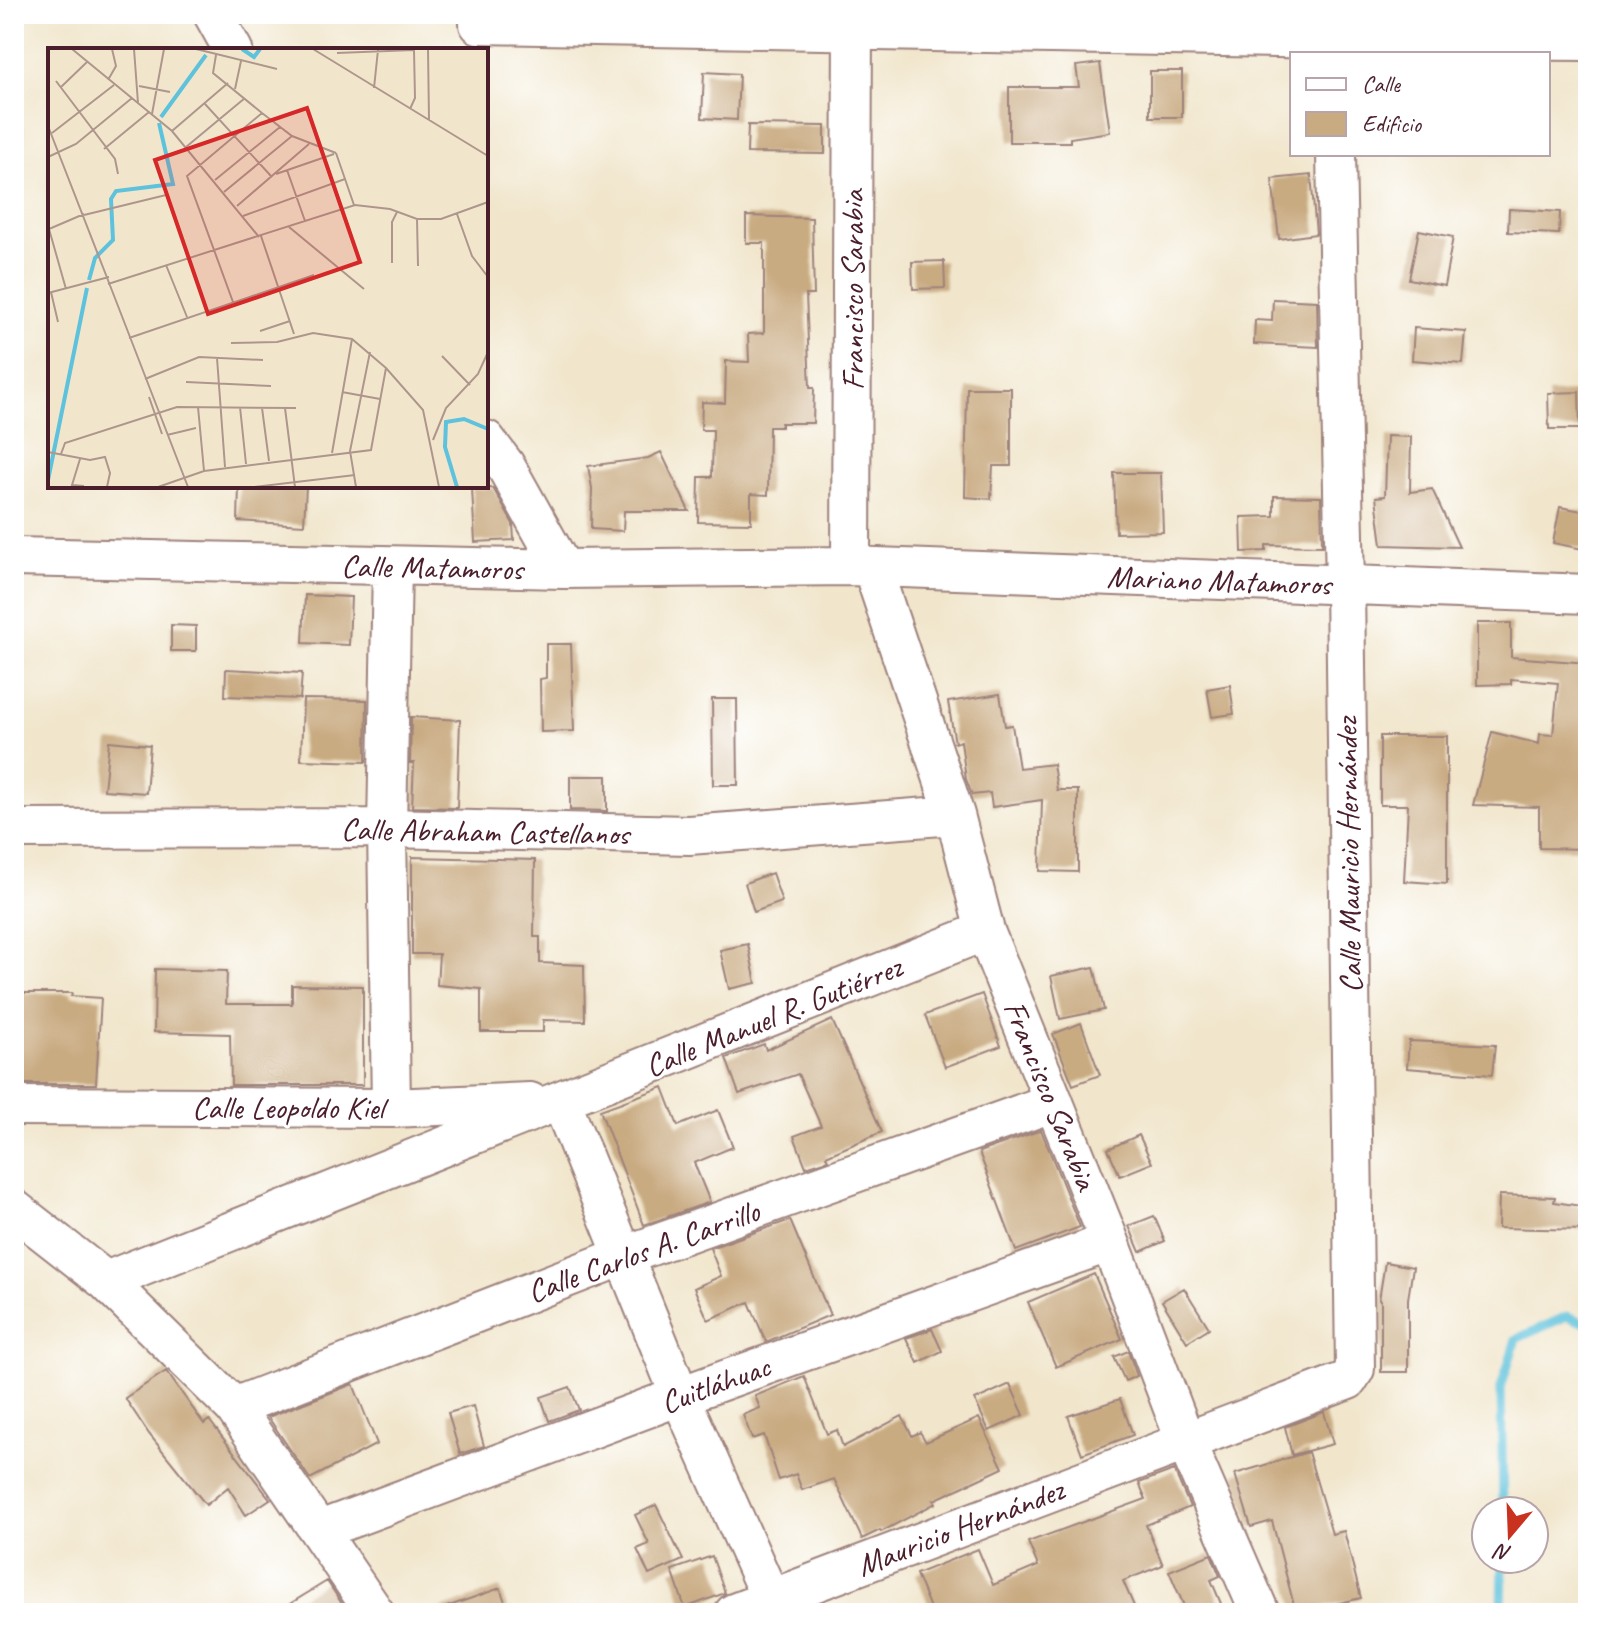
<svg xmlns="http://www.w3.org/2000/svg" width="1602" height="1627" viewBox="0 0 1602 1627" font-family="Caveat,sans-serif">
  <style>
    .lines { fill: none; stroke-linecap: round; stroke-linejoin: round }
    .stream { stroke: #5ec2dc; stroke-width: 9 }
    .building { fill: #c9ab82 }
    .minor-casing { stroke: #9e827c; stroke-width: 42 }
    .minor { stroke: #fff; stroke-width: 38 }
    .labels { text-anchor: middle; stroke-width: 6; stroke-linejoin: round; paint-order: stroke }
    .street-label { font-size: 32px; fill: #4a1f2b; stroke: #fff }
    .inset-river { fill: none; stroke: #5ec2dc; stroke-width: 4 }
    .inset-road { fill: none; stroke: #ae968c; stroke-width: 2 }
    .view { fill: #d62828; fill-opacity: 0.15; stroke: #d62828; stroke-width: 4 }
    .inset-edge { fill: none; stroke: #4a1f2b; stroke-width: 4 }
  </style>
  <rect width="100%" height="100%" fill="#fff"/>
  <filter id="ink" filterUnits="userSpaceOnUse"><feTurbulence type="fractalNoise" baseFrequency=".0125" numOctaves="2"/><feDisplacementMap in="SourceGraphic" scale="16" xChannelSelector="R" yChannelSelector="G"/><feConvolveMatrix kernelMatrix="1 2 1 2 8 2 1 2 1" color-interpolation-filters="sRGB"/></filter>
  <filter id="wash" filterUnits="userSpaceOnUse"><feTurbulence type="fractalNoise" baseFrequency=".006" numOctaves="4" result="noise"/><feDisplacementMap in="SourceGraphic" scale="32" xChannelSelector="R" yChannelSelector="G"/><feGaussianBlur stdDeviation="1.8" result="paint"/><feColorMatrix in="noise" values="0 0 0 0 0 0 0 0 0 0 0 0 0 0 0 0 0 1.4 0 .05"/><feComposite in="paint" operator="in"/></filter>
  <g filter="url(#wash)">
    <rect width="100%" height="100%" fill="#f1e6cc"/>
    <g class="lines">
      <path class="stream" d="M1503,1511L1501,1388L1516,1339L1567,1316L1588,1324
        M1502,1613L1503,1559"/>
    </g>
    <g id="blocks">
      <path class="building" d="M1100,63L1110,132L1070,138V142H1009V87H1079L1076,66Z
        M1150,71H1182V117H1150Z
        M704,72L739,74L737,120L702,118Z
        M748,125L825,126V154L747,153Z
        M1311,175L1316,234L1279,239L1272,179Z
        M1509,209L1560,212L1559,234L1508,232Z
        M746,216L812,218L814,295H806L810,388H814L813,423H781V427H769L768,495L751,494V523L698,522L699,477H712L713,430H701L702,402L725,403L726,361L749,362L748,334L764,333V243H746Z
        M1419,230L1453,237L1444,286L1409,279Z
        M944,261L945,288L913,289L912,262Z
        M1273,299L1317,301L1318,347L1254,344L1255,320L1272,321Z
        M1414,328L1466,332L1463,364L1412,360Z
        M967,388H1011V466H993L991,499L965,497Z
        M1579,392L1580,429H1549L1548,393Z
        M1387,436L1411,437L1410,492L1432,489L1459,547L1382,545L1376,497L1385,496Z
        M661,452L689,511H624L623,531L591,529L592,488L588,466L648,458Z
        M1114,473H1161L1163,532L1116,533Z
        M239,486H306L304,525L238,521Z
        M493,488L513,524L514,540L475,542L472,489Z
        M1274,496L1321,497L1322,546L1266,545V551L1242,552L1241,517L1274,516Z
        M1560,507L1588,512V550L1553,543Z
        M305,595L351,597L349,645L303,643Z
        M1477,623H1511V657L1588,663V849L1539,848V807L1473,805L1492,732L1539,744L1540,734L1553,735L1558,683L1511,679V684L1477,685Z
        M171,625L196,626V651H171Z
        M546,644H571L574,731L541,732L540,679L546,678Z
        M226,669L302,673L300,699L225,696Z
        M1230,685L1234,714L1212,717L1207,689Z
        M1000,694L1005,726L1012,725L1019,768L1053,764L1057,790H1078V872L1040,871L1042,800L992,807L990,793L972,795L966,779L961,741L955,743L948,702Z
        M303,699L367,700L366,762L301,760Z
        M712,699H737L738,785H713Z
        M411,717L460,720L457,808L412,807L414,763H410Z
        M1380,736H1447V884L1404,881L1408,805H1380Z
        M109,741L150,745L146,793L104,790Z
        M570,776H607V811L570,810Z
        M412,857L535,860L534,937H540V963L584,965L585,1021L543,1020V1032H481V989L437,985L439,954H412Z
        M772,873L782,902L754,912L745,883Z
        M748,944L756,983L729,989L720,950Z
        M1094,967L1104,1010L1060,1019L1051,976Z
        M155,969L227,971L226,1004H292V985L363,986V1085H231L230,1034L154,1032Z
        M14,993H72L71,996L101,998L96,1084H14Z
        M982,994L1001,1046L945,1067L925,1015Z
        M832,1020L882,1132L826,1156L828,1160L806,1167L794,1136L821,1126L798,1074L739,1094L726,1058L764,1044L766,1050Z
        M1081,1023L1100,1075L1073,1085L1053,1034Z
        M1409,1041L1495,1045L1492,1075L1407,1068Z
        M663,1087L678,1126L718,1110L733,1147L694,1163L710,1202L644,1225L600,1110Z
        M1041,1130L1080,1227L1016,1251L979,1152Z
        M1139,1135L1152,1163L1120,1176L1108,1149Z
        M1499,1195L1555,1197L1554,1202L1588,1207V1230L1498,1228Z
        M1154,1216L1165,1241L1140,1252L1129,1226Z
        M790,1220L830,1315L766,1342L749,1302L708,1320L694,1288L721,1276L710,1248Z
        M1385,1262L1413,1267L1408,1299V1372H1381V1301L1379,1300Z
        M1094,1274L1122,1339L1056,1367L1028,1302Z
        M1184,1288L1209,1328L1187,1342L1162,1301Z
        M932,1329L942,1351L918,1363L906,1338Z
        M1128,1351L1137,1376L1125,1381L1114,1357Z
        M166,1371L204,1424L209,1420L270,1499L246,1515L228,1487L206,1505L149,1434L125,1398Z
        M804,1376L827,1434L837,1430L843,1447L902,1416L912,1436L920,1432L926,1442L979,1418L1003,1468L934,1500L936,1503L881,1532L880,1530L862,1539L834,1479L802,1490L796,1474L779,1480L764,1435L752,1439L743,1415L760,1408L755,1396Z
        M353,1384L377,1444L310,1479L268,1417Z
        M1010,1384L1024,1415L989,1431L975,1400Z
        M570,1387L579,1410L549,1421L541,1397Z
        M1120,1399L1133,1435L1082,1454L1068,1416Z
        M473,1406L484,1446L460,1454L448,1413Z
        M1324,1412L1333,1444L1292,1455L1285,1427Z
        M1308,1452L1332,1534L1344,1531L1361,1598L1296,1613L1272,1521L1251,1527L1235,1474Z
        M1174,1470L1190,1507L1146,1525L1163,1565L1123,1581L1137,1613H932L916,1574L978,1549L993,1585L1038,1566L1028,1542L1146,1499L1139,1483Z
        M656,1505L683,1560L649,1575L637,1549L649,1544L635,1515Z
        M1211,1554L1220,1576L1211,1580L1225,1613H1187L1169,1571Z
        M712,1556L725,1593L685,1608L672,1570Z
        M327,1581L348,1613H275Z
        M500,1588L509,1613H438V1610Z"/>
    </g>
  </g>
  <g filter="url(#ink)">
    <use href="#blocks" fill-opacity="0" stroke="#9e827c" stroke-width="2"/>
    <g class="lines">
      <g class="minor-casing">
        <path id="minor" d="M213,14L233,50
          M479,24L1333,39L1588,41
          M486,440L505,465L563,569
          M14,557L563,569L851,566L1588,594
          M851,566L853,14
          M872,567L955,815L985,931L1110,1242L1185,1440L1260,1613
          M14,829L387,828L689,835L955,815
          M561,1101L680,1396L777,1613
          M14,1106L391,1108L530,1102
          M391,1108L387,828L392,566
          M14,1209L106,1281L234,1407L375,1613
          M106,1281L985,931
          M234,1407L623,1256L1054,1102
          M320,1530L680,1396L1110,1242
          M734,1613L1348,1380L1355,1369L1345,585L1336,154"/>
      </g>
      <use href="#minor" class="minor"/>
    </g>
  </g>
  <g class="labels">
    <g class="street-label">
      <text transform="translate(852 290) rotate(-90)" y="11">Francisco Sarabia</text>
      <text transform="translate(432 567) rotate(1)" y="11">Calle Matamoros</text>
      <text transform="translate(1219 580) rotate(2)" y="11">Mariano Matamoros</text>
      <text transform="translate(485 831) rotate(1)" y="11">Calle Abraham Castellanos</text>
      <text transform="translate(1348 855) rotate(-91)" y="11">Calle Mauricio Hernández</text>
      <text transform="translate(773 1016) rotate(-22)" y="11">Calle Manuel R. Gutiérrez</text>
      <text transform="translate(1051 1095) rotate(68)" y="11">Francisco Sarabia</text>
      <text x="288" y="1118">Calle Leopoldo Kiel</text>
      <text transform="translate(643 1251) rotate(-20)" y="11">Calle Carlos A. Carrillo</text>
      <text transform="translate(715 1384) rotate(-20)" y="11">Cuitláhuac</text>
      <text transform="translate(960 1527) rotate(-21)" y="11">Mauricio Hernández</text>
    </g>
  </g>
  <g transform="translate(48 48)">
    <rect width="440" height="440" fill="#f1e6cc"/>
    <path class="inset-river" d="M194,1L206,9L212,1M113,69L158,7M41,232L47,210L65,192L63,151L68,143L125,136L111,75M0,432L39,240M409,439L397,399L398,374L416,371L440,381"/>
    <path class="inset-road" d="M24,1L124,83L211,189M86,1L90,55M148,1L229,21M265,1L440,108M380,1L381,72M289,5L366,2M168,7L165,25L214,65L244,88L288,105M60,32L68,18L64,1M8,33L67,111L70,126M91,38L122,44M13,39L39,14M326,40L330,2M187,41L193,13M157,56L223,128M362,61L367,50L366,2M104,66L116,1M0,78L58,227M124,83L180,35M4,85L66,37M138,99L197,50M56,101L101,64M288,105L306,157M0,109L28,96L84,50M239,122L257,173M228,126L286,106M167,132L232,79M176,144L244,88M189,158L261,96M409,166L424,208L440,229M36,167L118,147M195,168L297,131M369,171L370,218M241,179L316,241M1,181L18,241M1,181L36,166M213,188L246,286M344,215V174L349,164M118,217L139,269M58,227L140,439M60,236L307,157L342,161L369,171H393L440,154M3,244L10,274M0,245L61,229M185,254L139,128L214,65M212,283L242,273M81,290L266,227M183,295L229,294L265,285L304,291L338,320L375,362L391,439M394,308L422,337M169,310L177,419M97,331L151,309L215,312M138,334L223,338M294,344L332,351M101,349L114,386M150,359L156,423M192,359L198,416M214,360L221,413M237,360L247,439M119,387L148,380M385,392L398,360L430,326L440,304M0,404L42,412L57,409L62,425L59,439M284,405L304,291M13,406L17,395L129,359L248,360M32,411L24,437L36,438M110,439L156,423L323,402L338,320M206,439L307,427M308,439L302,403L322,304"/>
    <path class="view" d="M259,60L312,214L160,266L107,112Z"/>
    <rect width="440" height="440" class="inset-edge"/>
  </g>
  <rect width="1602" height="1627" fill="none" stroke="#fff" stroke-width="48"/>
  <rect x="1290" y="52" width="260" height="104" fill="#ffffff" stroke="#b7a5aa" stroke-width="2"/>
  <rect x="1306" y="78" width="40" height="12" fill="#ffffff" stroke="#b7a5aa" stroke-width="2"/>
  <text x="1362" y="92" font-size="24" fill="#4a1f2b">Calle</text>
  <rect x="1306" y="112" width="40" height="24" fill="#c9ab82" stroke="#b7a5aa" stroke-width="2"/>
  <text x="1362" y="132" font-size="24" fill="#4a1f2b">Edificio</text>
  <g transform="translate(1510 1535) rotate(199)"><circle r="38" fill="#ffffff" stroke="#b7a5aa" stroke-width="2"/>
  <path d="M0-6L14 30L0 20L-14 30Z" fill="#c8321e"/>
  <text y="-12" font-size="22" font-weight="bold" text-anchor="middle" fill="#4a1f2b">N</text>
  </g>
</svg>
